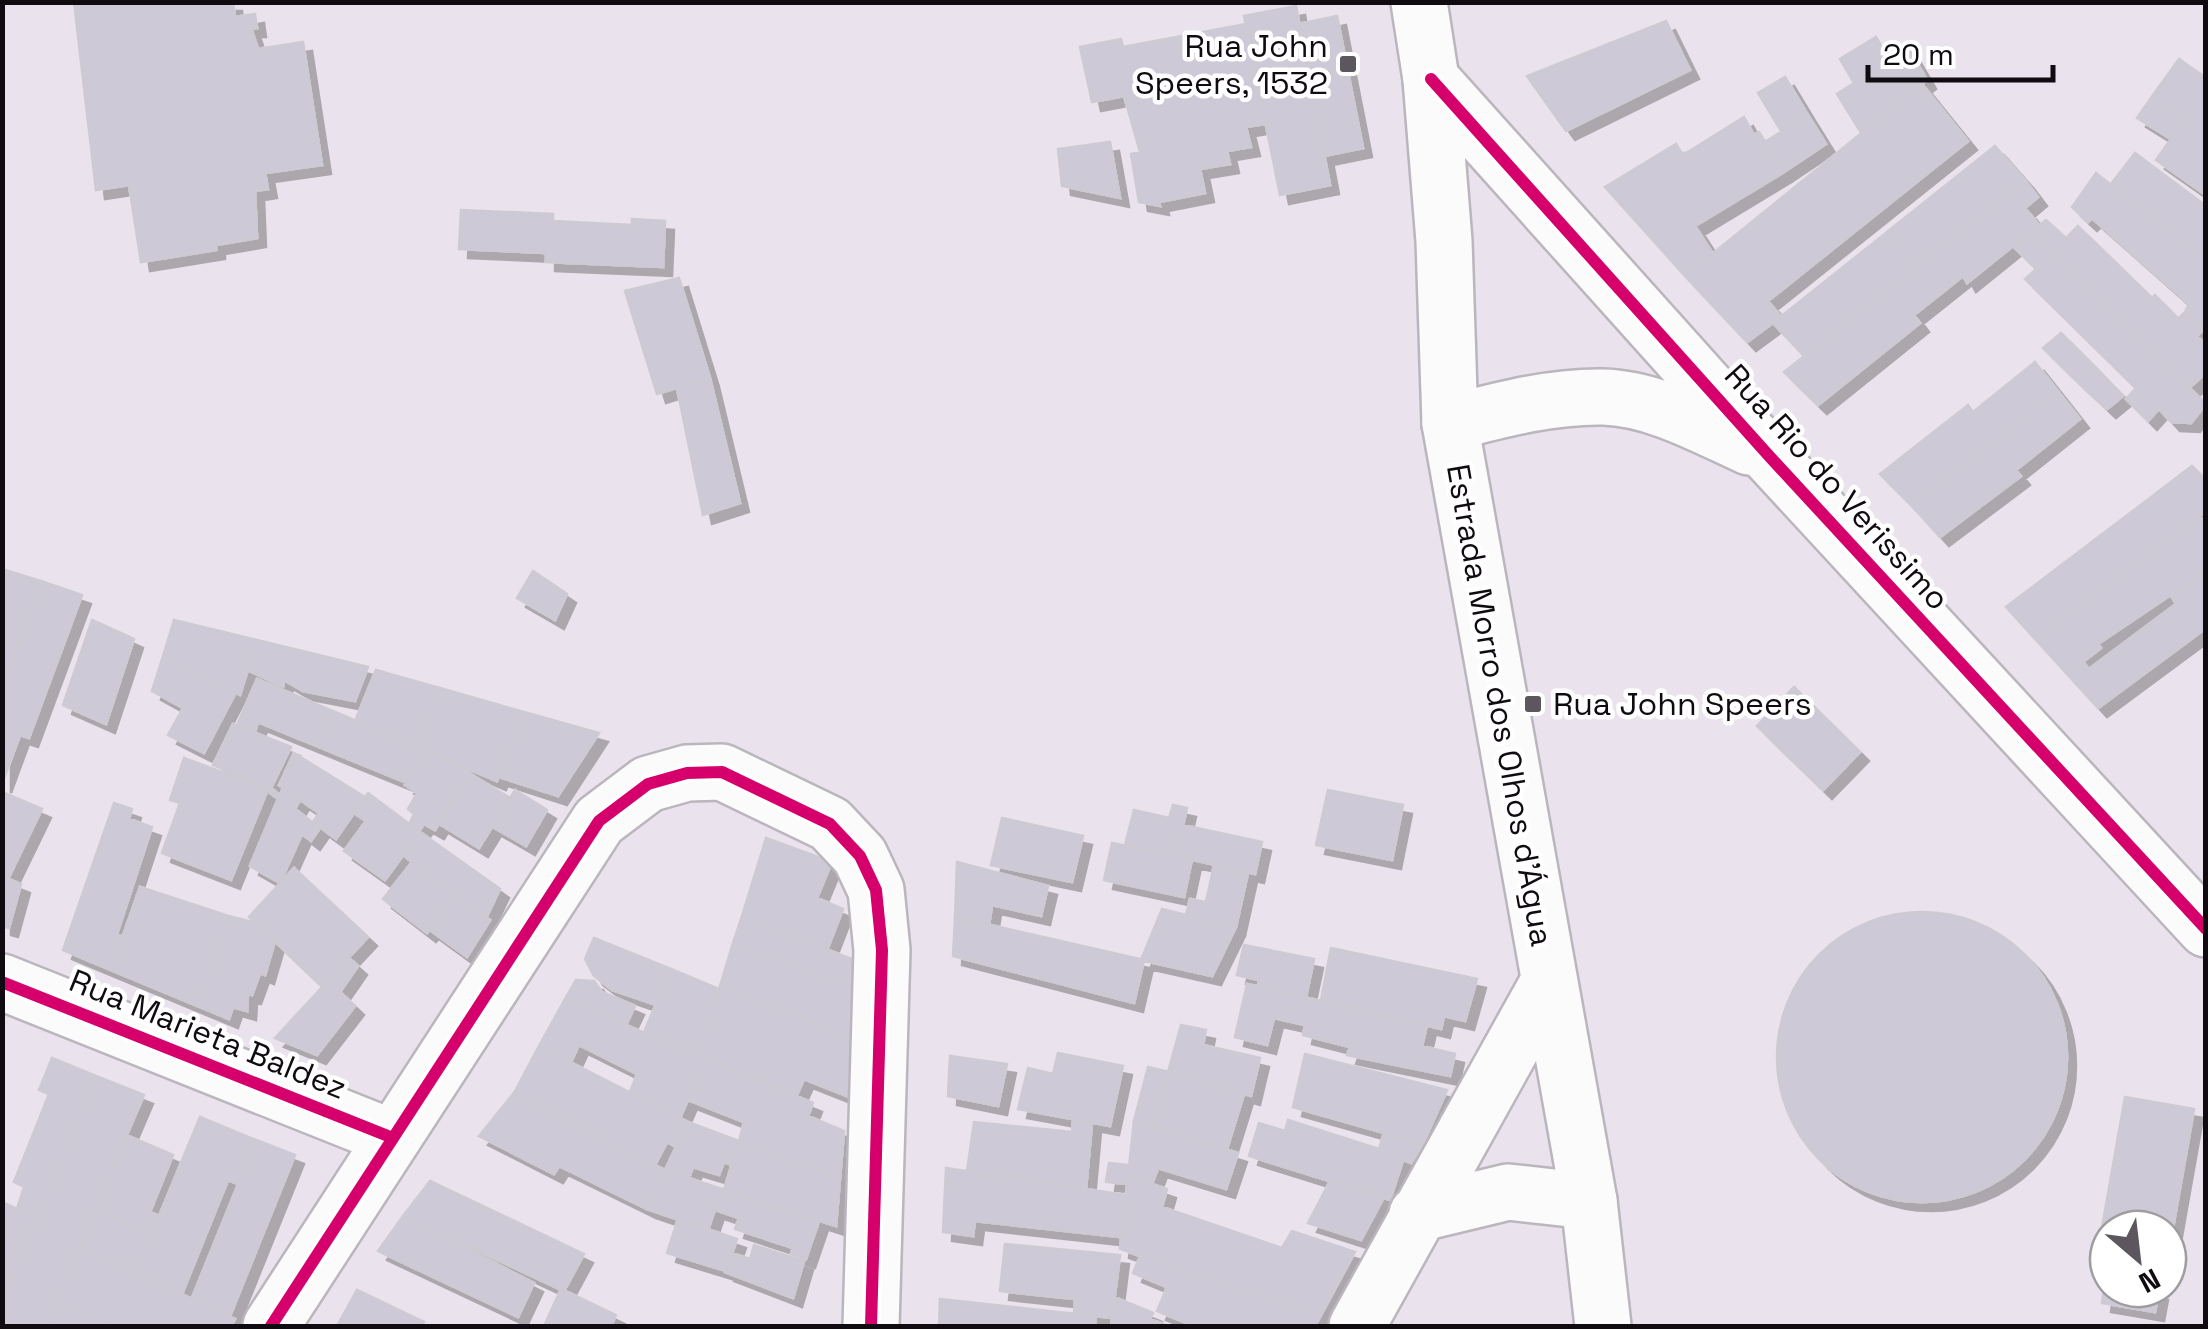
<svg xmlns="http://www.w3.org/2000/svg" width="2208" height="1329" viewBox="0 0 2208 1329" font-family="'Space Grotesk',sans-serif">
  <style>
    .building { fill: #cdc9d6; stroke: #cecad3; stroke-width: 2.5; filter: url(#shadow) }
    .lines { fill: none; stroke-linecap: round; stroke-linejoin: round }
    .minor-casing { stroke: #bbb5bd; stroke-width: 60 }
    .major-casing { stroke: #bbb5bd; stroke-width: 60 }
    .minor { stroke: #fcfbfc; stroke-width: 55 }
    .major { stroke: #fcfbfc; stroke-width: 55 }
    .cycleway-casing { stroke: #fff; stroke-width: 19 }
    .cycleway { stroke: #d6006c; stroke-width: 12 }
    .poi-dot { fill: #5c565e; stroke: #fff; stroke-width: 4 }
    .labels { text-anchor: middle; stroke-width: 9; stroke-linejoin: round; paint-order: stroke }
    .poi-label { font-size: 32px; fill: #0f0b11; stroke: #fff; text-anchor: end }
    .street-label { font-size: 32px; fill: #0f0b11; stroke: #fff }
  </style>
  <defs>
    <filter id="shadow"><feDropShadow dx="9" dy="9" stdDeviation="0" flood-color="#0004"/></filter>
  </defs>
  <rect width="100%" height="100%" fill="#eae2ec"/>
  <path class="building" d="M74,2H233L235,17L255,14L257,28H251L258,49L303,42L322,165L265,173L268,189L255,191L257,238L216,245V250L141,262L129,185L96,190Z
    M1296,6L1330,185L1280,195L1244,16Z
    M1337,16L1363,148L1324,156L1299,24Z
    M1666,21L1690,70L1566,131L1527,76Z
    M1246,24L1265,124L1246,127L1251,147L1227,151L1230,164L1200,169L1205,193L1159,202L1160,206L1139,202L1131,154L1140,152L1124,96L1092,102L1080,47L1121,39L1123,47Z
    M1876,37L1887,56L1906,44L1927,80L1861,133L1837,94L1854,83L1840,59Z
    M2179,59L2206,78V195L2156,160L2185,119L2153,95Z
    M1785,77L1808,115L1781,131L1758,93Z
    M1922,84L1968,141L1768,301L1781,317L1747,342L1685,276Z
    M2153,95L2185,119L2171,139L2137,118Z
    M1808,115L1826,144L1784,172L1765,142Z
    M1744,117L1754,135L1759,132L1784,172L1695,226L1713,254L1685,276L1605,187L1676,144L1683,155Z
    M1110,142L1120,198L1062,186L1058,149Z
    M1995,146L2025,180L1915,268L1887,232Z
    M2135,153L2206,206V260L2111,184Z
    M2096,173L2206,260V329L2185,312L2189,304L2092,218L2088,222L2072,207Z
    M2025,180L2038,197L2025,208L2039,225L1967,283L1963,276L1914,315L1920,323L1818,405L1784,372Z
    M461,210L553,214V221L632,225V219L665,221L663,267L546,262V253L459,249Z
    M2046,220L2066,238L2078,226L2152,298L2155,295L2178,319L2185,312L2205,328L2197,336L2206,345V373L2189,388L2030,232Z
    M1887,232L1915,268L1804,356L1773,323Z
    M2030,232L2206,404L2191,423L2171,422L2159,409L2148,421L2126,399L2136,388L2025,279L2036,269L2014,247Z
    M679,278L710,378L657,394L625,291Z
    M2061,333L2092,364L2074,378L2043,348Z
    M2035,362L2058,391L1911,505L1880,474L1968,405L1973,412Z
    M2092,364L2123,396L2107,409L2074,378Z
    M710,378L740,503L703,515L677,388Z
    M2058,391L2080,419L2016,470L2021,476L1940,537L1911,505Z
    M2192,466L2206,480V511L2036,640L2006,607Z
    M2199,516L2206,524V571L2098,644L2101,648L2067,674L2036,640Z
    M2,569L41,581L3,688H2Z
    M533,571L567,594L555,620L517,598Z
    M2206,571V628L2098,708L2067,674L2083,662L2089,669L2176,604L2172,597Z
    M41,581L82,595L29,738L20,735L13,754L2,749V690Z
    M92,620L134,639L106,724L63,705Z
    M174,620L257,640L240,695L163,656Z
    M257,640L368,667L355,701L303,691L284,680L283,687L248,670Z
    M163,656L236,692L204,753L168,735L183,708L152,691Z
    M376,670L440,688L418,748L355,721Z
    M257,679L333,711L314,745L258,722L255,732L237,725Z
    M1794,687L1860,752L1823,790L1757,726Z
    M440,688L524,712L497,781L418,748Z
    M333,711L427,751L407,783L314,745Z
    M524,712L599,733L558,796L499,777Z
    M233,724L291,747L271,788L213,765Z
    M2,749L13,754L2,784Z
    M427,751L471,770L435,830L424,824L419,831L409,824L414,814L408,809L417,793L405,785Z
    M294,753L365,797L336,839L313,822L319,813L279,785Z
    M184,758L268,789L231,880L162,853L180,803L170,800Z
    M469,773L510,798L479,848L438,823Z
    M271,788L280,795L283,788L300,800L295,809L320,828L311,841L302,834L280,883L250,866L278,799L269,792Z
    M515,790L547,810L526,846L493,827Z
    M1328,790L1403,805L1392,860L1316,845Z
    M2,792L42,809L8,879L21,884L9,928L2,926Z
    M368,793L420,832L385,880L344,851L366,821L354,813Z
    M114,803L132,809L129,819L152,827L117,934L123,936L111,970L63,950Z
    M1173,805L1187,808L1176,856L1125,845L1134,810L1169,818Z
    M1002,818L1083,836L1072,882L991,865Z
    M1183,825L1262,842L1255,874L1176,856Z
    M420,832L500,889L486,918L403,855Z
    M766,838L821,858L829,869L817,898L843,909L827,950L742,916Z
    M1112,843L1192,859L1184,897L1104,880Z
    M412,862L456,895L427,933L383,899Z
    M957,862L1048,886L1041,916L992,905L989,925L955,917Z
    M1214,865L1248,873L1236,927L1186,915L1190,899L1206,902Z
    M294,868L368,937L322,986L249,917Z
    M140,887L229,916L200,1007L111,970Z
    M456,895L490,920L467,957L430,930Z
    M1162,909L1236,927L1212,976L1141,960Z
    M1777 1057a145 145 0 1 1 290 0a145 145 0 1 1-290 0Z
    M229,916L256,923L275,941L265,975L260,973L252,995L248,994L247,1011L233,1007L229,1019L200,1007Z
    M742,916L857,961L856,989L733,943Z
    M955,917L1144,960L1134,1003L953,956Z
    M594,938L671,969L656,1005L612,990L594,976L585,959Z
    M733,943L856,989L855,1039L720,986Z
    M1244,945L1314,959L1306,997L1258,986L1259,980L1237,975Z
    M1331,948L1477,979L1465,1021L1444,1016L1441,1029L1321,1000Z
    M349,958L358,966L340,992L355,1006L317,1055L275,1038Z
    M671,969L719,989L698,1055L644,1032Z
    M576,980L594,981L602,992L635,1006L626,1025L565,999Z
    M1247,984L1427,1025L1422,1046L1455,1054L1450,1076L1347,1055L1350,1047L1303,1035L1305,1025L1274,1018L1267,1045L1235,1037Z
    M720,986L855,1039L849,1097L804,1079L797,1095L698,1055Z
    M565,999L706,1059L680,1118L630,1092L637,1074L579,1045L571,1062L539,1046Z
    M1181,1025L1206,1030L1203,1045L1260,1058L1251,1096L1168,1072Z
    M539,1046L688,1122L676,1147L667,1142L655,1165L514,1093Z
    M1058,1053L1123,1066L1110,1126L1018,1109L1028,1068L1053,1074Z
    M1305,1054L1447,1090L1423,1144L1293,1107Z
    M950,1056L1007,1064L998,1106L948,1096Z
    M52,1058L96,1076L13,1278L4,1274L28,1214L17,1209L24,1187L14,1182L49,1094L39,1090Z
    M706,1059L813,1103L808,1116L844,1131L840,1178L739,1141L744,1122L688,1100Z
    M1148,1067L1169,1072L1154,1127L1134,1121Z
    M1168,1072L1244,1094L1227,1149L1154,1127Z
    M96,1076L144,1095L45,1326H3L2,1305Z
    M513,1094L665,1170L647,1209L559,1166L554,1174L479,1136Z
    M2125,1097L2194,1109L2168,1256V1229H2108V1275L2094,1273Z
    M200,1117L256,1140L238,1184L228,1180L182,1294L136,1272Z
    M1073,1119L1092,1123L1086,1189L967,1171L974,1122L1072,1132Z
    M1288,1120L1379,1149L1384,1133L1423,1144L1411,1163L1403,1160L1390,1200L1249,1156L1259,1123L1285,1131Z
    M1134,1121L1238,1153L1226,1189L1158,1168L1152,1184L1128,1176Z
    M688,1122L739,1141L732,1165L724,1162L719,1175L693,1167L689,1178L665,1170Z
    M126,1135L173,1155L150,1212L159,1216L152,1234L95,1210Z
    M256,1140L295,1155L230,1316L192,1298Z
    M739,1141L840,1178L836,1226L724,1190Z
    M1109,1163L1129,1165L1127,1184L1106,1182Z
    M946,1168L1126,1195L1121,1237L975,1221L973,1236L943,1232Z
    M665,1170L722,1189L708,1230L647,1209Z
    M1128,1176L1167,1189L1162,1207L1282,1248L1292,1231L1355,1252L1321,1315L1140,1256L1120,1249Z
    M430,1181L584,1254L564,1291L403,1216Z
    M1330,1181L1384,1197L1361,1240L1308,1223Z
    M722,1189L819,1221L806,1259L791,1254L793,1248L735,1229L739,1218L715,1210Z
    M2,1202L28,1214L4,1274L13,1278L2,1305Z
    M95,1210L152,1234L136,1272L79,1246Z
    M403,1216L534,1283L518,1317L378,1251Z
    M678,1219L737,1239L726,1271L667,1253Z
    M1005,1244L1120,1255L1112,1318L1074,1314L1075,1299L1000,1291Z
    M754,1245L804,1261L793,1298L725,1272L732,1253L750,1259Z
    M79,1246L235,1319L231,1326H114L57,1299Z
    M1140,1256L1321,1315L1315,1326H1194L1157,1311L1167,1287L1133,1273Z
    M2105,1282L2108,1289L2159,1291L2155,1312L2102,1303Z
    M561,1289L616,1315L611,1326H544Z
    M357,1290L424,1322L421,1326H337Z
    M1114,1297L1153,1313L1150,1319L1168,1326H1111Z
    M57,1299L114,1326H45Z
    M940,1299L1096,1316L1095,1326H939Z"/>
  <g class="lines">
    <g class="minor-casing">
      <path id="minor" d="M1431,79L1770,457L2206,929
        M1450,423C1500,410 1551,396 1603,397C1653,398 1705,427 1749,447
        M2,982L393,1138
        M1417,1214L1508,1192L1589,1201
        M271,1326L599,821L648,784L687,773L722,772L830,824L860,856L876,890L882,950L871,1326
        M1357,1326L1549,981"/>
    </g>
    <g class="major-casing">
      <path id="major" d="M1419,2L1431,79L1444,241L1450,423L1589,1201L1603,1326"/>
    </g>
    <use href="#minor" class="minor"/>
    <use href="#major" class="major"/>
    <g class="cycleway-casing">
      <path id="cycleway" d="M1431,79L1770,457L2206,929
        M2,982L393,1138
        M271,1326L599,821L648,784L687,773L722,772L830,824L860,856L876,890L882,950L871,1326"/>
    </g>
    <use href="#cycleway" class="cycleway"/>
  </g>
  <g class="poi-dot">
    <rect x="1338" y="54" width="20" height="20" rx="5"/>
    <rect x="1523" y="694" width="20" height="20" rx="5"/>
  </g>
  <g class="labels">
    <g class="poi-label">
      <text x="1328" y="57">Rua John<tspan x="1328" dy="37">Speers, 1532</tspan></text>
      <text x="1553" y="715" text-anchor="start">Rua John Speers</text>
    </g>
    <g class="street-label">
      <text transform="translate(1837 487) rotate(48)" y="11">Rua Rio do Verissimo</text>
      <text transform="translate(1500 705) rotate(80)" y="11">Estrada Morro dos Olhos d'Água</text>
      <text transform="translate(208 1034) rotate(22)" y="11">Rua Marieta Baldez</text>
    </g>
  </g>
  <rect width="2208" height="1329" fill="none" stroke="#0f0b11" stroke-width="10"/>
  <g transform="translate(2138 1259) rotate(152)"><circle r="48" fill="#ffffff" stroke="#9f9da0" stroke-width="2.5"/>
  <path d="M0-8L18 38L0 25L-18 38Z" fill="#5c565e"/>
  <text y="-15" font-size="28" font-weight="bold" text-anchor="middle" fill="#0f0b11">N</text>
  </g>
  <path d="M1868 65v15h185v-15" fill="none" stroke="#0f0b11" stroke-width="5"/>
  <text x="1883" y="65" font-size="30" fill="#0f0b11" stroke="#ffffff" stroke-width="8" paint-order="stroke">20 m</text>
</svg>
